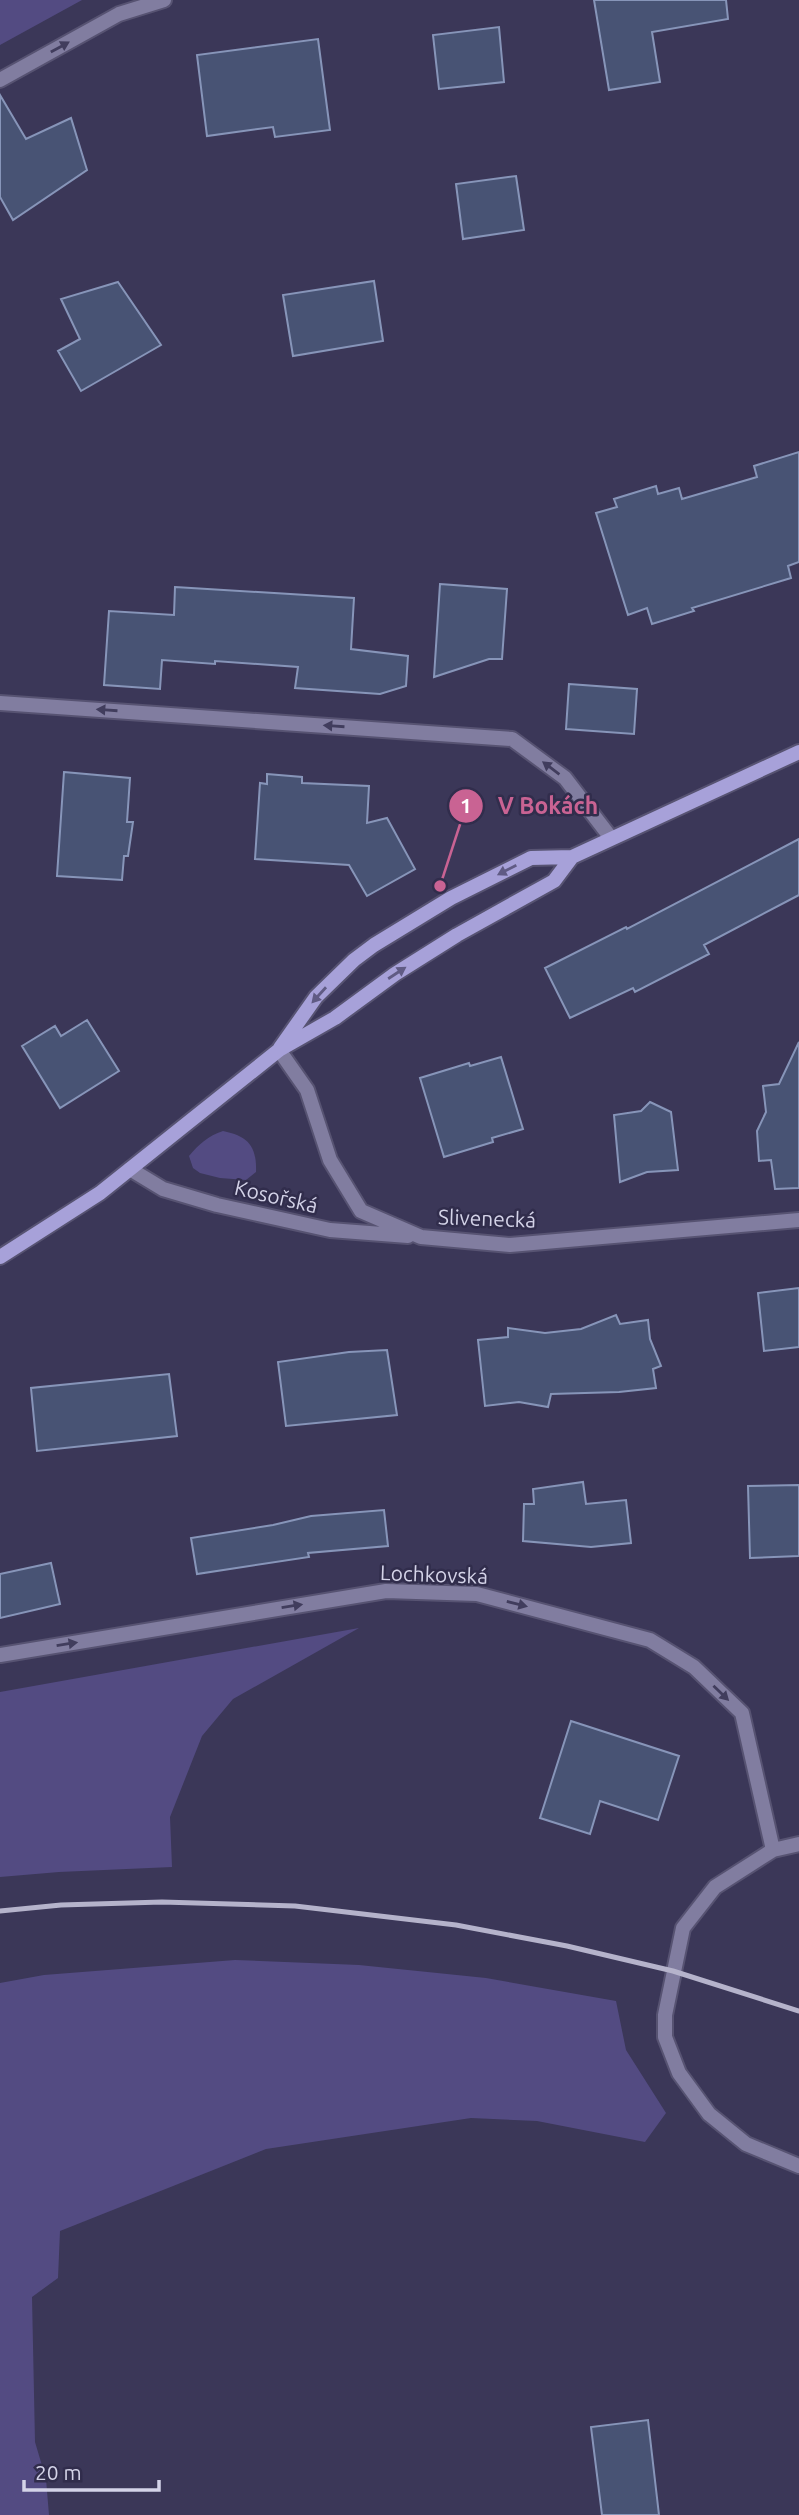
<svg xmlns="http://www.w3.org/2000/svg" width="799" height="2515" viewBox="0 0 799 2515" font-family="Ubuntu,sans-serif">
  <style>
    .green { fill: #534b82 }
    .building { fill: #485374; stroke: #8795b9; stroke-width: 2 }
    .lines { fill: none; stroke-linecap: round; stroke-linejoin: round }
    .street-casing { stroke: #575372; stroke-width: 18 }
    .secondary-casing { stroke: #575372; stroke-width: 18 }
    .street { stroke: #817da0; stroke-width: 14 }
    .secondary { stroke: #a7a1d9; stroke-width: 14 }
    .rail { stroke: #b5b3cb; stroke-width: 5 }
    .oneway { fill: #413d5d }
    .oneway2 { fill: #605b84 }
    .labels { text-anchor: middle; stroke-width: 5; stroke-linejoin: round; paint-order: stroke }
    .street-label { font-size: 21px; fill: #d4d3e8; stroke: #312d4c }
    .leader { fill: none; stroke: #c96393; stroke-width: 2.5 }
    .callout-dot { fill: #c96393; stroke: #312d4c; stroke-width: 2.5 }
    .mark-label { font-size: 21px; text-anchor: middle; font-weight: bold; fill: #fff }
    .callout-label { font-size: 23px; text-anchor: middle; font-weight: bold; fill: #c96393; stroke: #312d4c; stroke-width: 5; stroke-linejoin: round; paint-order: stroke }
  </style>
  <rect width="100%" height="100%" fill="#3b3758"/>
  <path class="green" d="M0,0H82L0,45Z
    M223,1131C248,1136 257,1146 256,1172L246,1180L220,1178L200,1173L193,1168L189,1156C199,1144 208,1136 223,1131Z
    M359,1628L233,1699L202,1736L170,1817L172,1867L59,1872L0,1877V1692Z
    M235,1960L359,1965L486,1978L616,2001L626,2050L666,2113L645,2142L537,2121L471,2118L266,2149L60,2231L58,2278L32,2297L35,2442L46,2479L49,2515H0V1983L44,1975Z"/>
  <path class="building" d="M594,0H726L728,19L652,32L660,82L609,90Z
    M499,27L504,82L439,89L433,35Z
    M318,39L330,130L275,137L273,127L207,136L197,55Z
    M0,95L26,139L71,118L87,170L13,220L0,197Z
    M516,176L524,230L463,239L456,184Z
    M374,281L383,341L293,356L283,295Z
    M118,282L161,345L81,391L58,351L80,339L61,299Z
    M799,452V562L788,566L791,578L692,608L694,611L652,624L647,608L628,615L596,513L617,507L614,499L656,486L658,494L679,488L682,499L757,477L754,466Z
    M440,584L507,589L502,659H489L434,677Z
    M175,587L354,598L351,649L408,656L406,686L380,694L295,688L298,667L215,661V664L162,660L160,689L104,685L109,611L174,615Z
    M569,684L637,689L634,734L566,729Z
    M64,772L130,778L127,822H133L128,856H124L122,880L57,876Z
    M267,774L302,777V783L369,786L367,823L387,818L415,869L367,896L349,865L255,859L260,783L267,784Z
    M799,839V895L704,945L709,954L635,992L633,988L570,1018L545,968L626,927L627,929Z
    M87,1020L119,1071L60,1108L22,1046L55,1026L61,1036Z
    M799,1042V1188L775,1189L771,1160L759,1161L757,1131L766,1112L763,1086L779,1084Z
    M501,1057L523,1129L492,1138L493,1142L444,1157L420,1078L469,1063L470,1066Z
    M650,1102L671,1112L678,1170L647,1172L620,1182L614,1115L641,1111Z
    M799,1288V1347L764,1351L758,1293Z
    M616,1315L620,1324L648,1320L650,1339L661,1366L653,1369L656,1388L619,1392L551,1394L548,1407L519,1402L485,1406L478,1340L508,1337V1328L545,1333L581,1329Z
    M387,1350L397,1415L286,1426L278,1362L349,1352Z
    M169,1374L177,1436L37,1451L31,1388Z
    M583,1482L586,1504L626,1500L631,1543L591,1547L523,1541L524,1504H534L533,1489Z
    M799,1485V1556L750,1558L748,1486Z
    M384,1510L388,1546L308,1553L309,1557L197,1574L191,1538L273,1525L311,1516Z
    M51,1563L60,1604L0,1618V1574Z
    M571,1721L679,1756L658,1820L600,1801L590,1834L540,1818Z
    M648,2420L659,2515H602L591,2427Z"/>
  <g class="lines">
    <g class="street-casing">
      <path id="street" d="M0,80L119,14L164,0
        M0,703L512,739L565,778L611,838
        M279,1050L307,1090L330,1160L361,1211L421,1237L510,1245L799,1220
        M130,1169L163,1189L217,1205L330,1230L408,1236
        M0,1655L386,1591L477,1594L650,1640L694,1667L742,1713L773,1850
        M799,1844L773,1850L715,1887L683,1928L665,2015V2037L679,2073L709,2114L746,2144L799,2166"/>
    </g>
    <g class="secondary-casing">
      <path id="secondary" d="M280,1048L316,997L354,960L374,945L451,898L531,858L572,857L799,752
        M0,1257L100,1193L279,1050L335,1018L395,974L457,935L554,881L572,857"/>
    </g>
    <use href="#street" class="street"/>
    <use href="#secondary" class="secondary"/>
    <path class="rail" d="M0,1911L61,1905L162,1902L295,1906L456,1925L567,1946L673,1971L799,2011"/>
  </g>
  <defs><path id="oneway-solid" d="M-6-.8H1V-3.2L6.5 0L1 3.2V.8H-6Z" transform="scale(1.75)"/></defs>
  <g class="oneway">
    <use href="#oneway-solid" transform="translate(60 47) rotate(-29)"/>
    <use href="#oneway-solid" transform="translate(107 710) rotate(-176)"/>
    <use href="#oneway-solid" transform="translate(334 726) rotate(-176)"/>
    <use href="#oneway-solid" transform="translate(551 768) rotate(-143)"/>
    <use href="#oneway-solid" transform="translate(517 1604) rotate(14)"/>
    <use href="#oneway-solid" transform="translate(292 1606) rotate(-9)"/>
    <use href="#oneway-solid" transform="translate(67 1644) rotate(-9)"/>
    <use href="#oneway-solid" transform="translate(721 1693) rotate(44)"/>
  </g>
  <g class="oneway2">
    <use href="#oneway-solid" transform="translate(507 870) rotate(153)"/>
    <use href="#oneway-solid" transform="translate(397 973) rotate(-33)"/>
    <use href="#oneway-solid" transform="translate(319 995) rotate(132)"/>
  </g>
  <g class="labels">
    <g class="street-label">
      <text transform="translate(276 1197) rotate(13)" y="7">Kosořská</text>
      <text transform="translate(487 1219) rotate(2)" y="7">Slivenecká</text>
      <text transform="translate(434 1575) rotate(2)" y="7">Lochkovská</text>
    </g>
  </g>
  <path class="leader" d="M440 886L466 806"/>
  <g class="callout-dot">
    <circle cx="440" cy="886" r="7"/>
    <circle cx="466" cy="806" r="18"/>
  </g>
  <g class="mark-label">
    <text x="466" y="813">1</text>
  </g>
  <g class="callout-label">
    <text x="548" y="814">V Bokách</text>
  </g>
  <path d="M24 2480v10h135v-10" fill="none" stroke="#d4d3e8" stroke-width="3.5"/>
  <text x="35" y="2480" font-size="21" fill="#d4d3e8" stroke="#312d4c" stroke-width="5" paint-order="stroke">20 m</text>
</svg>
